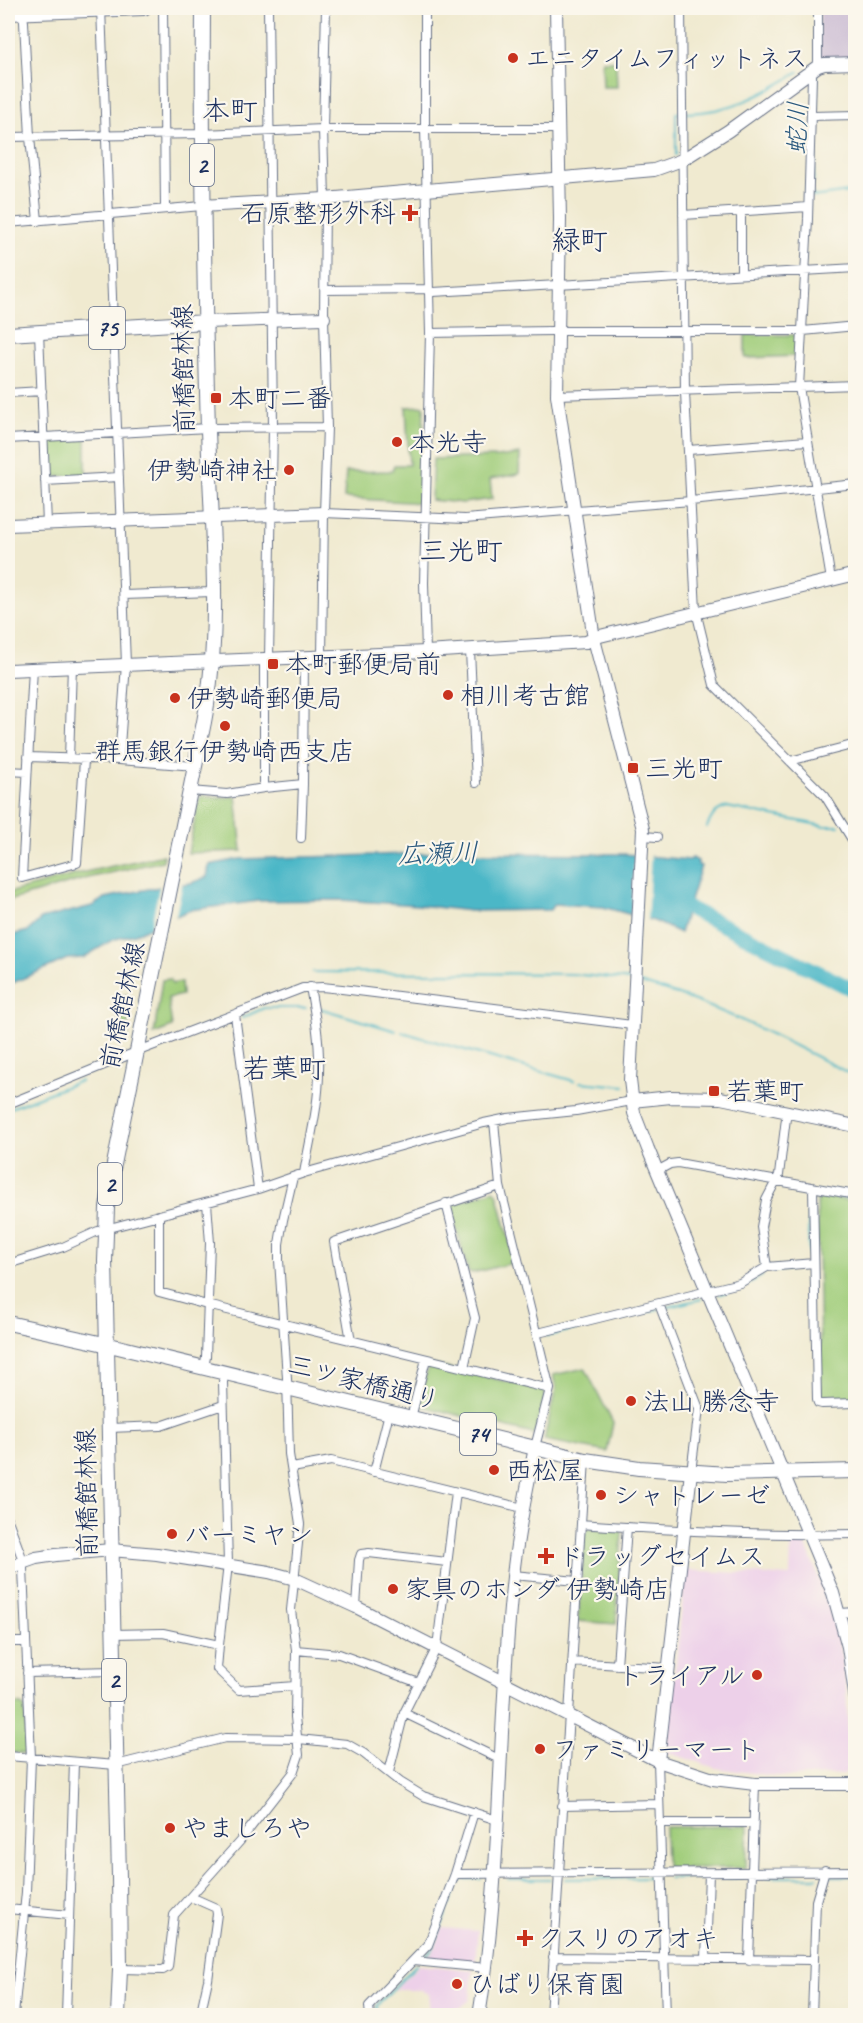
<svg xmlns="http://www.w3.org/2000/svg" width="863" height="2023" viewBox="0 0 863 2023" font-family="Caveat,'Klee One',sans-serif">
  <style>
    .built { fill: #edd0e9 }
    .industrial { fill: #ccbed4 }
    .green { fill: #a1cd7b; stroke: #5e7e6c; stroke-width: 1.5 }
    .water { fill: #4bb7c7; stroke: #337392; stroke-width: 1.5 }
    .pier { fill: #f0ead0 }
    .lines { fill: none; stroke-linecap: round; stroke-linejoin: round }
    .stream { stroke: #4bb7c7; stroke-width: 2 }
    .river { stroke: #4bb7c7; stroke-width: 15 }
    .street-casing { stroke: #667086; stroke-width: 10 }
    .secondary-casing { stroke: #667086; stroke-width: 14 }
    .primary-casing { stroke: #667086; stroke-width: 16 }
    .street { stroke: #fff; stroke-width: 8 }
    .secondary { stroke: #fff; stroke-width: 12 }
    .primary { stroke: #fff; stroke-width: 14 }
    .poi-dot { fill: #c8321e; stroke: #fbf7ec; stroke-width: 2 }
    .labels { text-anchor: middle; stroke-width: 4.5; stroke-linejoin: round; paint-order: stroke }
    .shield { fill: #fbf7ec; stroke: #5e6b89; stroke-width: 1.5 }
    .shield-label { font-size: 24px; font-weight: bold; fill: #1b2f5e }
    .poi-label { font-size: 26px; fill: #1b2f5e; stroke: #fbf7ec; text-anchor: start }
    .street-label { font-size: 26px; fill: #1b2f5e; stroke: #fbf7ec }
    .water-label { font-size: 27px; font-style: italic; fill: #29587e; stroke: #fbf7ec }
    .quarter-label { font-size: 28px; fill: #1b2f5e; stroke: #fbf7ec }
  </style>
  <rect width="100%" height="100%" fill="#fbf7ec"/>
  <filter id="ink" filterUnits="userSpaceOnUse"><feTurbulence type="fractalNoise" baseFrequency=".0167" numOctaves="2"/><feDisplacementMap in="SourceGraphic" scale="12" xChannelSelector="R" yChannelSelector="G"/><feConvolveMatrix kernelMatrix="1 2 1 2 8 2 1 2 1" color-interpolation-filters="sRGB"/></filter>
  <filter id="wash" filterUnits="userSpaceOnUse"><feTurbulence type="fractalNoise" baseFrequency=".008" numOctaves="4" result="noise"/><feDisplacementMap in="SourceGraphic" scale="24" xChannelSelector="R" yChannelSelector="G"/><feGaussianBlur stdDeviation="1.35" result="paint"/><feColorMatrix in="noise" values="0 0 0 0 0 0 0 0 0 0 0 0 0 0 0 0 0 1.4 0 .05"/><feComposite in="paint" operator="in"/></filter>
  <g filter="url(#wash)">
    <rect width="100%" height="100%" fill="#f0ead0"/>
    <path class="built" d="M791,1539L804,1540L827,1599L838,1637L846,1686L850,1767L844,1774L791,1777L766,1775L716,1768L666,1752L686,1570L790,1576Z
      M442,1928L478,1931L475,1963L427,1958L436,1947Z
      M419,1965L473,1970L470,2000L460,2008L430,2012L428,1993L423,1992V1990H394Z"/>
    <path class="industrial" d="M820,8H855V59L819,62Z"/>
    <path class="green" d="M602,61H616L617,87H603Z
      M745,335H798L799,356L745,358Z
      M424,406L421,503L344,498L346,472L392,471L394,465H409L406,407Z
      M86,438V475L51,477L49,474L48,443L51,440Z
      M520,454L519,474L490,479L492,499L463,503L431,500L433,459L497,457Z
      M202,796L223,798L236,796L242,851L188,853L199,799Z
      M164,855L163,861L88,878L8,901V893L85,872Z
      M170,979L172,984L181,982L182,995L168,998L172,1027L154,1034L162,980Z
      M124,995H128L132,998L131,1000L127,997L121,1007L123,1018L128,1016V1039L127,1032L114,1007L116,1001Z
      M494,1190L497,1193L514,1258L513,1263L472,1273L468,1271L451,1209L453,1204Z
      M819,1195L855,1202V1399L823,1400L821,1397L817,1197Z
      M429,1364L544,1390L546,1392L535,1432L533,1434L418,1405Z
      M585,1368L613,1423L607,1452L544,1440L556,1388L553,1375Z
      M587,1528L619,1529L622,1533L616,1624L578,1621L585,1531Z
      M8,1703L21,1705L25,1708L26,1751L25,1754L8,1752Z
      M746,1826L748,1829L746,1865L744,1868H668L666,1867L665,1828L667,1827Z"/>
    <path class="water" d="M442,853L624,854L690,860L692,858L698,861V865L701,866L680,933L654,921L603,907L554,904L550,910L470,911L418,905L341,900L259,901L190,910L135,934L112,940L83,958L67,959L8,985V936L28,931L41,919L92,906L105,898L153,888L191,883L207,877L209,865L240,859Z"/>
    <path class="pier" d="M635,852L651,854L647,923L631,919Z
      M183,881L175,920L150,931L160,884Z"/>
    <g class="lines">
      <path class="stream" d="M815,72L817,76L816,114
        M685,113C728,113 763,95 799,72
        M676,155V113H679
        M813,183L816,119
        M813,194L812,197L856,191
        M847,826L856,827
        M707,827C712,816 715,810 727,807L824,826H839
        M313,972L572,974L631,980
        M639,983C715,1003 786,1041 856,1077
        M319,1008L396,1031
        M242,1018L264,1008H306
        M402,1032L574,1081
        M580,1082L624,1086
        M8,1109L80,1081
        M820,1193L856,1199
        M808,1201L809,1256
        M774,1271L800,1268
        M719,1294L741,1288L762,1276
        M664,1308L701,1299
        M547,1336L658,1309
        M830,1876H853
        M756,1877H817
        M669,1878H704
        M722,1878L745,1877
        M508,1879H550
        M565,1879L653,1878
        M422,1959L433,1948L456,1887L462,1879H481
        M377,2016V2005L416,1965"/>
      <path class="river" d="M670,899L856,991"/>
    </g>
  </g>
  <g filter="url(#ink)">
    <g class="lines">
      <g class="street-casing">
        <path id="street" d="M101,8L126,664L119,760
          M163,8L165,208
          M268,8L273,426L269,658
          M425,8V128L430,333L424,583L426,652
          M681,8L685,392L696,611L714,685L825,796L856,846
          M22,9L24,22L30,137L38,221
          M818,66V8
          M810,72L812,76L808,219L799,387L831,580
          M811,116L856,115
          M8,137L202,134L323,129H558
          M741,212V274
          M683,215L808,207
          M8,223L202,206
          M325,290L426,289L433,292L856,268
          M39,332L47,524
          M430,333L552,331H803L856,326
          M8,393L42,391
          M557,395L856,385
          M8,439L208,428L327,427
          M688,450L807,441
          M45,481L119,477
          M324,513L465,519L691,501L856,484
          M124,595L213,592
          M470,650L476,783
          M322,656L324,513L327,427L324,318L325,199L323,129L326,8
          M264,658V788
          M33,668L22,878L77,863L84,760
          M28,757L119,760L195,766
          M69,759L72,666
          M790,761L856,744
          M8,771L27,772
          M190,791L227,794L264,788L303,784
          M643,836L657,837
          M301,838L303,784L304,657
          M235,1015L258,1189
          M8,1104L136,1052L303,988L322,987L342,989L632,1025
          M494,1121L500,1186L550,1389L535,1447
          M657,1171L670,1164L678,1163L856,1195
          M304,1173C310,1139 319,1105 319,1071C320,1043 315,1014 310,987
          M813,1188L817,1400L818,1403L822,1404L856,1403
          M446,1203L475,1318L464,1368
          M159,1215V1292L207,1305L550,1389
          M8,1264L63,1247L98,1231L258,1189L304,1173L484,1123L508,1118L576,1111L632,1101
          M767,1267L761,1227L766,1200L779,1175L787,1110
          M659,1304L699,1409L691,1472
          M538,1333L740,1283L767,1267L814,1263
          M351,1341L334,1242L500,1186
          M204,1367L206,1357L210,1243L207,1203
          M411,1418L426,1359
          M109,1428L161,1426L223,1405
          M292,1468L331,1461L523,1508
          M374,1472L389,1413
          M8,1520L21,1555L23,1568L31,1758L26,1892L14,2015
          M581,1524C673,1530 764,1536 856,1534
          M513,1575L577,1581
          M356,1607L359,1560L361,1554L369,1553L447,1562
          M840,1613L856,1612
          M113,1634L163,1633L219,1645L228,1564L223,1382L225,1373
          M8,1642H25
          M219,1645L217,1669L239,1690L295,1686
          M296,1650L339,1654L419,1683
          M572,1662L668,1668
          M617,1665L627,1527
          M27,1673L114,1671
          M404,1713L501,1760
          M8,1756L116,1765L225,1738L299,1739L347,1744L363,1753L400,1782L423,1796L497,1820
          M658,1761L666,2016
          M389,1772L404,1713L437,1647L456,1492
          M562,1806L658,1804
          M659,1823H753
          M455,1874L856,1871
          M191,1897L216,1908L217,1914L208,1980L200,2016
          M8,1909L69,1915
          M553,1957L812,1960
          M706,1959L709,1873
          M749,1960L755,1784
          M413,1961L487,1968
          M120,1969L163,1970L168,1967L174,1915L240,1841L293,1773L299,1755L295,1717L296,1650L291,1610L300,1524L289,1454L287,1378L279,1260V1244L283,1220L293,1177
          M66,2016L74,1762
          M370,2016L369,2006L428,1945L455,1874L474,1812
          M550,2016L585,1460
          M812,2016L816,1901L825,1870"/>
      </g>
      <g class="secondary-casing">
        <path id="secondary" d="M556,8L560,219L557,395L594,639L643,829L630,1080L634,1113L648,1149L833,1593L848,1647L856,1700
          M202,206L325,199L654,170L682,160L728,131L818,66L824,64L856,63
          M206,322L324,318
          M8,525L324,513
          M8,670L426,652L586,642L600,636L856,574
          M632,1101L671,1097L721,1098L856,1126
          M8,1568L36,1558L56,1555L111,1550L157,1554L269,1572L295,1579L356,1607L658,1761L713,1779L755,1784H856
          M658,1761L691,1472
          M479,2016C503,1870 497,1723 513,1577C517,1533 527,1490 535,1447"/>
      </g>
      <g class="primary-casing">
        <path id="primary" d="M8,13L144,8
          M8,334L206,322
          M8,1323L118,1347L585,1460L639,1468L727,1474L856,1471
          M118,2016L120,1969L119,1877L105,1261L107,1208L111,1179L204,722C222,629 211,524 208,429C204,288 202,148 203,8"/>
      </g>
      <use href="#street" class="street"/>
      <use href="#secondary" class="secondary"/>
      <use href="#primary" class="primary"/>
    </g>
  </g>
  <g class="poi-dot">
    <circle cx="513" cy="58" r="6"/>
    <path d="M407 204h6v6h6v6h-6v6h-6v-6h-6v-6h6z"/>
    <rect x="210" y="392" width="12" height="12" rx="3"/>
    <circle cx="397" cy="442" r="6"/>
    <circle cx="289" cy="470" r="6"/>
    <rect x="267" y="658" width="12" height="12" rx="3"/>
    <circle cx="448" cy="695" r="6"/>
    <circle cx="175" cy="698" r="6"/>
    <circle cx="225" cy="726" r="6"/>
    <rect x="627" y="762" width="12" height="12" rx="3"/>
    <rect x="708" y="1085" width="12" height="12" rx="3"/>
    <circle cx="631" cy="1401" r="6"/>
    <circle cx="494" cy="1470" r="6"/>
    <circle cx="601" cy="1495" r="6"/>
    <circle cx="172" cy="1534" r="6"/>
    <path d="M543 1547h6v6h6v6h-6v6h-6v-6h-6v-6h6z"/>
    <circle cx="393" cy="1589" r="6"/>
    <circle cx="757" cy="1675" r="6"/>
    <circle cx="540" cy="1749" r="6"/>
    <circle cx="170" cy="1828" r="6"/>
    <path d="M522 1929h6v6h6v6h-6v6h-6v-6h-6v-6h6z"/>
    <circle cx="457" cy="1984" r="6"/>
  </g>
  <g class="labels">
    <g class="shield">
      <rect x="190" y="144" width="24" height="42" rx="4.5"/>
      <rect x="89" y="307" width="36" height="42" rx="4.5"/>
      <rect x="98" y="1163" width="24" height="42" rx="4.5"/>
      <rect x="460" y="1413" width="36" height="42" rx="4.5"/>
      <rect x="102" y="1659" width="24" height="42" rx="4.5"/>
    </g>
    <g class="shield-label">
      <text x="202" y="173">2</text>
      <text x="107" y="336">75</text>
      <text x="110" y="1192">2</text>
      <text x="478" y="1442">74</text>
      <text x="114" y="1688">2</text>
    </g>
    <g class="poi-label">
      <text x="525" y="67">エニタイムフィットネス</text>
      <text x="396" y="222" text-anchor="end">石原整形外科</text>
      <text x="228" y="407">本町二番</text>
      <text x="409" y="451">本光寺</text>
      <text x="277" y="479" text-anchor="end">伊勢崎神社</text>
      <text x="285" y="673">本町郵便局前</text>
      <text x="460" y="704">相川考古館</text>
      <text x="187" y="707">伊勢崎郵便局</text>
      <text x="225" y="760" text-anchor="middle">群馬銀行伊勢崎西支店</text>
      <text x="645" y="777">三光町</text>
      <text x="726" y="1100">若葉町</text>
      <text x="643" y="1410">法山 勝念寺</text>
      <text x="506" y="1479">西松屋</text>
      <text x="613" y="1504">シャトレーゼ</text>
      <text x="184" y="1543">バーミヤン</text>
      <text x="558" y="1565">ドラッグセイムス</text>
      <text x="405" y="1598">家具のホンダ 伊勢崎店</text>
      <text x="745" y="1684" text-anchor="end">トライアル</text>
      <text x="552" y="1758">ファミリーマート</text>
      <text x="182" y="1837">やましろや</text>
      <text x="537" y="1947">クスリのアオキ</text>
      <text x="469" y="1993">ひばり保育園</text>
    </g>
    <g class="street-label">
      <text transform="translate(183 369) rotate(-91)" y="9">前橋館林線</text>
      <text transform="translate(122 1005) rotate(-78)" y="9">前橋館林線</text>
      <text transform="translate(364 1382) rotate(14)" y="9">三ツ家橋通り</text>
      <text transform="translate(86 1493) rotate(-91)" y="9">前橋館林線</text>
    </g>
    <g class="water-label">
      <text transform="translate(797 128) rotate(-88)" y="9">蛇川</text>
      <text transform="translate(438 853) rotate(-1)" y="9">広瀬川</text>
    </g>
    <g class="quarter-label">
      <text x="230" y="120">本町</text>
      <text x="580" y="250">緑町</text>
      <text x="461" y="560">三光町</text>
      <text x="284" y="1078">若葉町</text>
    </g>
  </g>
  <rect width="863" height="2023" fill="none" stroke="#fbf7ec" stroke-width="30"/>
</svg>
